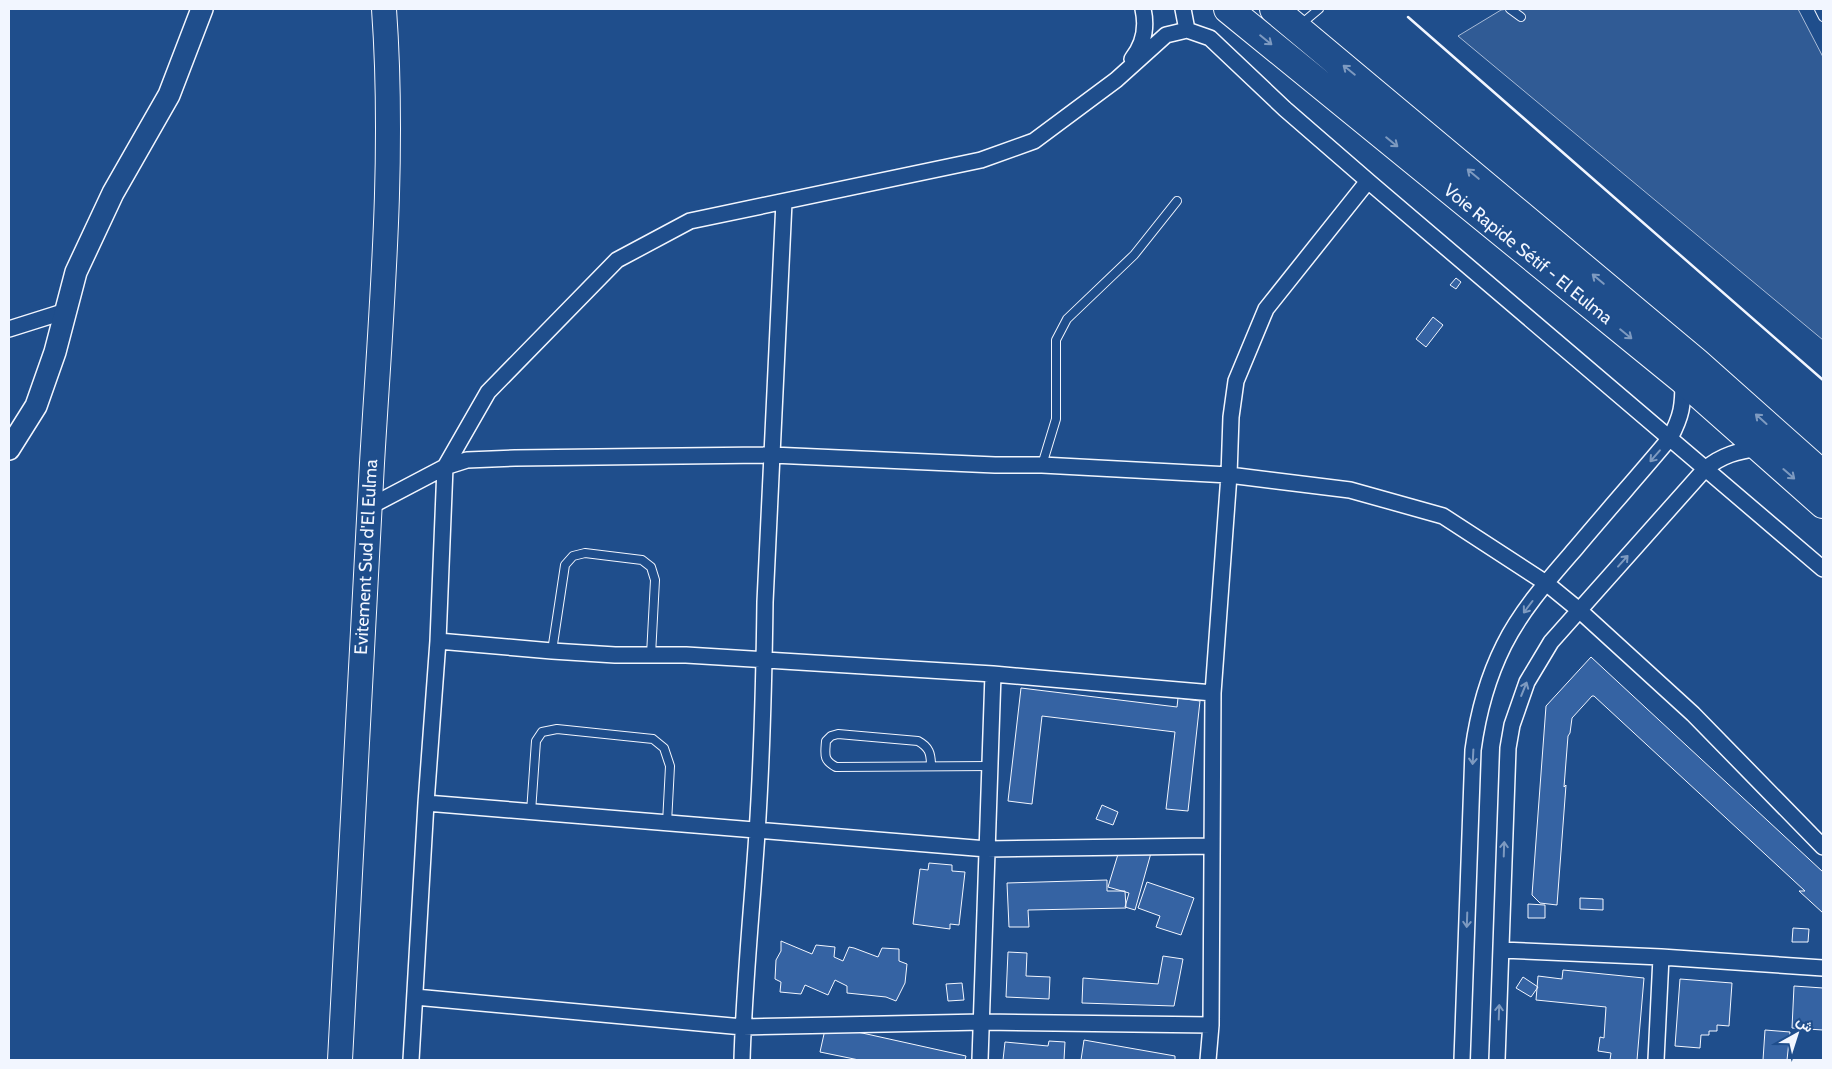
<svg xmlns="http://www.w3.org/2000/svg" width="1832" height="1069" viewBox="0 0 1832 1069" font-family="Cabin,Vazirmatn,sans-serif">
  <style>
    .parking { fill: #305b95; stroke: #a8bbd7 }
    .building { fill: #3563a3; stroke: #f2f6ff }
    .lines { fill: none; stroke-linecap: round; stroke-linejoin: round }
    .lane-casing { stroke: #f2f6ff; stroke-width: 10 }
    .street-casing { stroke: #f2f6ff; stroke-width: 18 }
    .secondary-casing { stroke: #f2f6ff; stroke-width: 24 }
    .primary-casing { stroke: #f2f6ff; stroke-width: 26 }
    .highway-casing { stroke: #f2f6ff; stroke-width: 30 }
    .lane { stroke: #1f4e8c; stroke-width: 8 }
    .street { stroke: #1f4e8c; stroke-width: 15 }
    .secondary { stroke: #1f4e8c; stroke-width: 21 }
    .primary { stroke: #1f4e8c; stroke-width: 24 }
    .highway { stroke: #1f4e8c; stroke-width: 28 }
    .wall { stroke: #f2f6ff; stroke-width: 2.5 }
    .oneway { stroke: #7e9ac0 }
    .labels { text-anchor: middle; stroke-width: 4; stroke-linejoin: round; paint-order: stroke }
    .street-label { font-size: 18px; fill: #f2f6ff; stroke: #1f4e8c }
  </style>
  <rect width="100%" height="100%" fill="#1f4e8c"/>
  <path class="parking" d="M1508,9H1798L1823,57V340L1458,36L1501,10Z"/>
  <path class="building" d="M1456,278L1461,282L1456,289L1450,285Z
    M1433,317L1443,325L1426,347L1416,339Z
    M1591,657L1823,872V913L1799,891H1805L1594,696H1592L1572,718L1570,733L1568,736L1564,787L1566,785L1557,905L1540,903L1532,895L1546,706Z
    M1021,688L1177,707L1178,698L1200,701L1188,811L1166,809L1175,732L1042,716L1032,804L1008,801Z
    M1102,805L1118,812L1113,825L1096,819Z
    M1119,851L1151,853L1135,910L1125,907L1129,893L1108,887Z
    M929,863L952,865V871L965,872L959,925L950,924V929L913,924L920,869L928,870Z
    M1107,880V891H1125L1126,908L1028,910L1029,927H1009L1007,883Z
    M1147,882L1194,898L1181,935L1156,927L1160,916L1138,908Z
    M1580,898L1603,899V910L1580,909Z
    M1528,904L1545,905V918H1528Z
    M1793,928L1809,929L1808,942H1792Z
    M781,941L812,954L816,945L835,947L834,957L843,961L849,947L854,948L878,957L882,948L899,949V961L907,964L905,983L896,1001L886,997L847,993V986L835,980L828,995L805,985L801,994L780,992L781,982L775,979L776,960L781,951Z
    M1008,952L1027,953L1026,976L1050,977L1049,999L1006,997Z
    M1163,956L1183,959L1174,1006L1082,1003L1083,978L1158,984Z
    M1563,970L1644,978L1637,1060H1610L1611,1053L1598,1051L1600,1037L1604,1038L1606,1007L1536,1000L1538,976L1562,979Z
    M1523,977L1538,987L1531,997L1516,988Z
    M1680,979L1732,983L1729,1026L1717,1025V1031H1709V1035H1701L1700,1048L1675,1046Z
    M962,983L964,1000L948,1001L946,984Z
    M1794,986L1823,988V1030L1792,1028Z
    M826,1025L966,1056L965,1060H859L820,1052Z
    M1765,1030L1790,1032L1787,1060H1763Z
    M1084,1040L1175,1056V1060H1081Z
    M1049,1041L1065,1042L1064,1060H1003L1005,1042L1048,1046Z"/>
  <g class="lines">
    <g class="lane-casing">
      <path id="lane" d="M1510,9L1521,17
        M1819,9L1823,17
        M1300,25L1319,9
        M1042,465L1056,419V340L1067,319L1134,255L1177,201
        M552,651L565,565L573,556L585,553L642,560L651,567L655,580L651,655
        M931,766C931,753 929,747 918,741L838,734L831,736L826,741C825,755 823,760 836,767L990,766
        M531,812L536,741L542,732L557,729L653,739L664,748L670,766L667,823"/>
    </g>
    <g class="street-casing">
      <path id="street" d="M1183,9L1187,30
        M1132,59C1144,44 1147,27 1143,9
        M1368,181L1823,569
        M9,329L66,311
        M369,507L445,467L488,392L617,260L690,221L981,160L1034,141L1116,80L1166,35L1187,30L1210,38L1285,109L1368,181L1266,309L1236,381L1231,417L1229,475L1213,693
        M438,641L552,651L615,655H686L993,674L1213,693L1211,1025L1208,1060
        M426,803L987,849L1212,846
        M1501,950L1661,957L1823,968
        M415,997L743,1027L982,1022L1211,1025
        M411,1060L426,803L438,641L445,467L467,460L515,458L772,455L995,465H1042L1229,475L1350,490L1443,516L1546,583L1579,610L1693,714L1823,847
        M742,1060C744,985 752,909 757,833C762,757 764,679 765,602L784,202
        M980,1060L993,674
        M1462,1060L1473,750C1478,713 1487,679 1504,645C1522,609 1550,578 1576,548C1607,511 1639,475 1670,438C1682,415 1683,406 1683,380
        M1497,1060L1508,748L1512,725L1527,682L1551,642L1705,469C1722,455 1738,451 1759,448
        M1656,1060L1661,957"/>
    </g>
    <g class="secondary-casing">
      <path id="secondary" d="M9,449L36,406L55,352L76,272L113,193L169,95L202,9"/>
    </g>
    <g class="primary-casing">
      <path id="primary" d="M340,1060C349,861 360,662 372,463C381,312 395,160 384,9"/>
    </g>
    <g class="highway-casing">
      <path id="highway" d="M1228,9L1683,380L1823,504
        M1274,9L1696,362L1823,475"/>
    </g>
    <use href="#lane" class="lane"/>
    <use href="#street" class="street"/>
    <use href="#secondary" class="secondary"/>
    <use href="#primary" class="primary"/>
    <use href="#highway" class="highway"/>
    <path class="wall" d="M1408,17L1823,380"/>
  </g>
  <defs><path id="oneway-shaft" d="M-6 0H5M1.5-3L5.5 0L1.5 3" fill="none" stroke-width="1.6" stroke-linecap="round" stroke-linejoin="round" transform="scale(1.25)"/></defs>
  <g class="oneway">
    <use href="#oneway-shaft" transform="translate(1266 40) rotate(39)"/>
    <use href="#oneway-shaft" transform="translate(1349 70) rotate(-141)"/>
    <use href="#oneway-shaft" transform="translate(1392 142) rotate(39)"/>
    <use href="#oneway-shaft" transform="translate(1473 174) rotate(-140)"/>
    <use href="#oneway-shaft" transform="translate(1598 279) rotate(-140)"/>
    <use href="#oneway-shaft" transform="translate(1626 334) rotate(39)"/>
    <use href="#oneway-shaft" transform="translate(1761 419) rotate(-138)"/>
    <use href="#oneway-shaft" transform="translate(1655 456) rotate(131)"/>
    <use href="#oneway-shaft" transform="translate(1789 474) rotate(41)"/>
    <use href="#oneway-shaft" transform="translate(1623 561) rotate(-48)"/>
    <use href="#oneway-shaft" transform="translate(1528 607) rotate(127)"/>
    <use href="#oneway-shaft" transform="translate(1524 689) rotate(-68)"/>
    <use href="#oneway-shaft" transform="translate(1473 757) rotate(93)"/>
    <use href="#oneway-shaft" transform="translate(1504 849) rotate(-88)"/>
    <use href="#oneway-shaft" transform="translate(1467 920) rotate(92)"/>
    <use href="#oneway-shaft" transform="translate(1499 1012) rotate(-88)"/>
  </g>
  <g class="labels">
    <g class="street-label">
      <text transform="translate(1528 254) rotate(39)" y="6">Voie Rapide Sétif - El Eulma</text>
      <text transform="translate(366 557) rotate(-87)" y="6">Evitement Sud d'El Eulma</text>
    </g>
  </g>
  <rect width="1832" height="1069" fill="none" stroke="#f2f6ff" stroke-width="20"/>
  <g transform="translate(1797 1034) rotate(39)" stroke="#1f4e8c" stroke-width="4" paint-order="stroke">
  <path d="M0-4L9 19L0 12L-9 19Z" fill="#f2f6ff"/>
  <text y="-8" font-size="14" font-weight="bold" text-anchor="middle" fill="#f2f6ff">ش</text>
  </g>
</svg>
